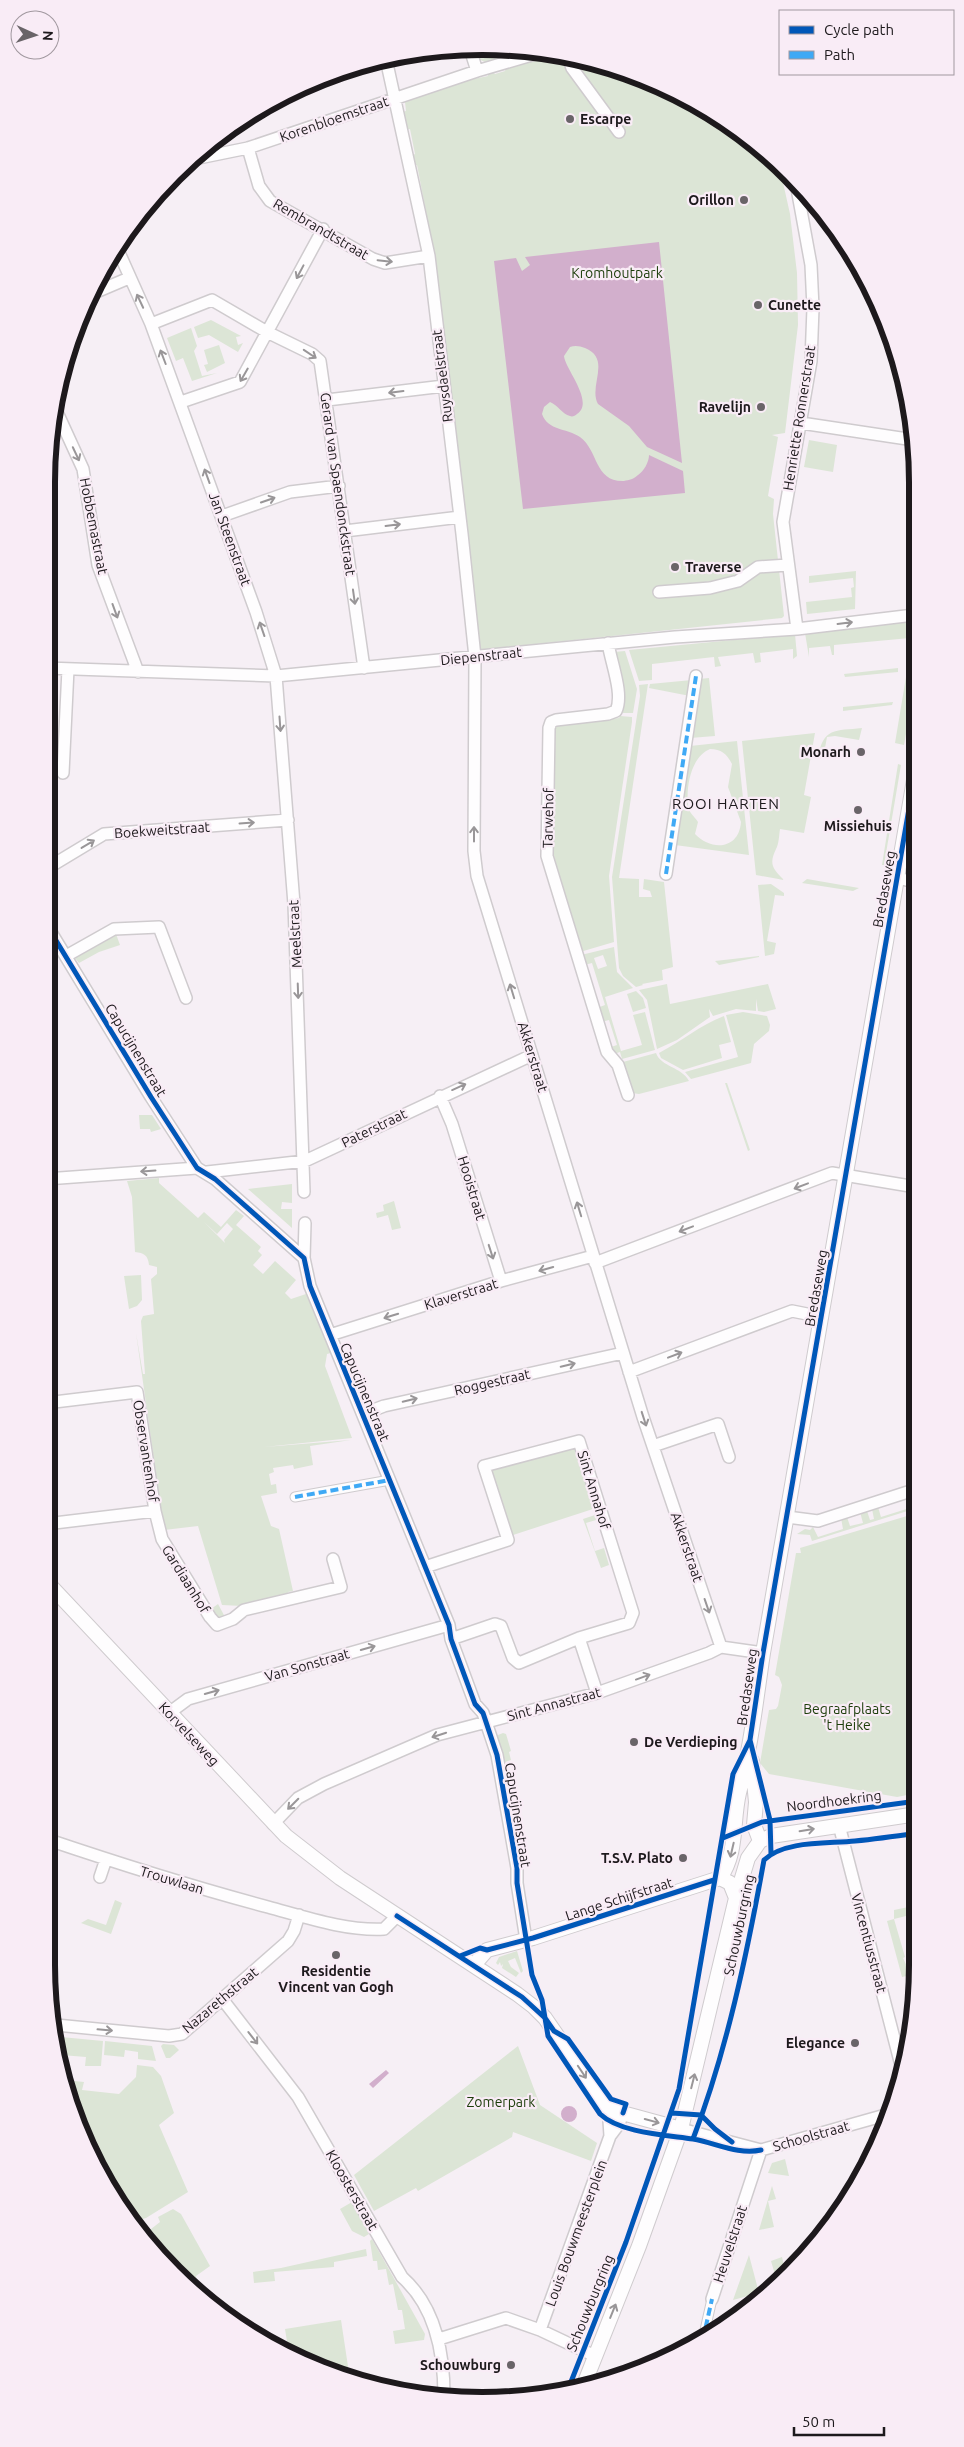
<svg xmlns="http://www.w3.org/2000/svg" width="964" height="2447" viewBox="0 0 964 2447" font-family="Ubuntu,sans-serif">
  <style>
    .green { fill: #dce5d6; fill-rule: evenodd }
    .water { fill: #d2afcc }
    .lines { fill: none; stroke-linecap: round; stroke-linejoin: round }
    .pedestrian-casing { stroke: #cfcbce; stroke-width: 11 }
    .minor-casing { stroke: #cfcbce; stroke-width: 14 }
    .tertiary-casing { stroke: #cfcbce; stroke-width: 16 }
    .pedestrian { stroke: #fefdfe; stroke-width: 9 }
    .minor { stroke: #fefdfe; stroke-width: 11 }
    .tertiary { stroke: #fefdfe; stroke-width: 14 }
    .quiet { stroke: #3fa9f5; stroke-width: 4; stroke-dasharray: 8 4; stroke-linecap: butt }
    .cycleway-casing { stroke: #f9ecf6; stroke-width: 8 }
    .cycleway { stroke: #0057b8; stroke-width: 5 }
    .oneway { stroke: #999698 }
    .poi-dot { fill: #696468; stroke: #f9ecf6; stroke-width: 2 }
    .labels { text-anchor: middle; stroke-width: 4.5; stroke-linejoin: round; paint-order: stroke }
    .street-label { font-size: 14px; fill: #1d191c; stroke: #f9ecf6 }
    .poi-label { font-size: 14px; font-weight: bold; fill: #1d191c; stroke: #f9ecf6; text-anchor: end }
    .park-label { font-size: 14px; fill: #1c3d0a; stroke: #f9ecf6 }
    .neighbourhood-label { font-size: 15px; letter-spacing: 1px; fill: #1d191c; stroke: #f9ecf6 }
    .rim { fill: none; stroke: #1d191c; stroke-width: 6 }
  </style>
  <rect width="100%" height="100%" fill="#f6eff5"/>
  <path class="green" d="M515,48L528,50L485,62L478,59Z
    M554,54L595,61L724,120L780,169L790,214L797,273L798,325L785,433L772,435L778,437L768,496L774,499L773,514L784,616L782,618L479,650L451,388L450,382H448V367L429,227L417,165L413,166L411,156L415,154L410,129L405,130L402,112L406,111L405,102L411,100V97L426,92L428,94L454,85V83L488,76L487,72L492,71L495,74L505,71L506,67Z
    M211,320L241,336L236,337L238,345L243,343L238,352L209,335L198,338L194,327Z
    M191,328L197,346L194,351L202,376L217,373L192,381L183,358L176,361L167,338Z
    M219,345L225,363L207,372L204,365L208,364L204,350Z
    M809,440L837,445L833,472L804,467Z
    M856,571L855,609L807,614L806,602L852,597L851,588L854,587L853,578L809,583V576Z
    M914,621L915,684L904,745L895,743L911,647L910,638L834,645V655H832L830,646L809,648V657L805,633Z
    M795,634L797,656L793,659V649L760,653L761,662L755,663L753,653L718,657L721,666L715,667L714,657L652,664V680L639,681L629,650Z
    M625,651L637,689L633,713H623L622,690L614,652Z
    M898,668V672L845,677L844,674Z
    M709,678L715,736L690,738L699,679Z
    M692,680L690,696L649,688L650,684Z
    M648,684L619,878L639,879V897H652L650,891L643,889L644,879L664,882L673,967L662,970L663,980L642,984L643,985L636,987L623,976L619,968L612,877L640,696L639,685Z
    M893,702L892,705L843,711V707Z
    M620,716L632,717V722L609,876L614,942L580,952L553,852L554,727L558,724L619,718Z
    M862,728L859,740L835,736L827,737L823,759L818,758C823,727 835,731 862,728Z
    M815,733L804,795L811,797L804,833L780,829C779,835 779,844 776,849C769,864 772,868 784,880L756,875L742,741Z
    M737,741L749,855L675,845L690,746ZM710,749C721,749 727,754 732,764L728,787L741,822C739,850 711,851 695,834L698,822C695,817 688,812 688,805C686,786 691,757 710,749Z
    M898,764L901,765L884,865H882Z
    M807,879L859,888L853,891L802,883Z
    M771,884L784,893V896L775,895L767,941L776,943L774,954L765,956L758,885Z
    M911,890L912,894L915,895V910H907Z
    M116,934L120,945L99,952L79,963L75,958L78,953Z
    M614,947L617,972L633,988L605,997L621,1051L642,1045L633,1015L645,1012L655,1050L622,1059L620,1052L614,1054L608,1048L617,1045L609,1020L601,1022L597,1008L605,1005L592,963L584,965L581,955ZM603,955L607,966L598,969L594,958Z
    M759,957L719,965L715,961L759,956Z
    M667,984L670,1004L768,984L776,1009L764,1012L758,1011L756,999V1011L736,1009L713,1016L709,1009L710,1017L677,1040L657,1049L647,1000L639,990Z
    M636,991L643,998L646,1008L633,1012L627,994Z
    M743,1012L767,1016L770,1025L769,1031L754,1044L751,1063L691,1079L685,1072L738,1057L726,1015Z
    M724,1016L731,1042L719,1045L722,1058L683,1070L661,1058L659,1053C682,1041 700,1025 724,1016Z
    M656,1053C661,1067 682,1067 689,1081L639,1094L632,1093L623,1062Z
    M725,1083H727L750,1150L748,1151Z
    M139,1115H152L161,1129L151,1132L150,1129H140Z
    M159,1178V1183L198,1218L204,1212L221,1227L236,1210L244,1216L236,1225L261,1247L258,1251L262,1255L253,1265L263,1274L275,1261L296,1280L285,1293L291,1299L306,1294L331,1353L327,1354L325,1366L352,1438L264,1447L351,1440L310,1446L313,1465L294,1469L293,1465L273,1468L274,1472L269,1474L271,1485L276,1484L277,1493L261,1496L271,1526L279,1529L293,1591L288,1592L287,1595L242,1605V1606C234,1615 230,1619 218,1618L211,1609L218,1604L225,1617L232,1616L242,1606L222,1605L198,1526L164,1530L136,1333L143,1374H145L141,1321L143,1316L154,1314L151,1279L157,1274V1267L149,1265C148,1255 144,1253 135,1252L132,1197L127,1181ZM204,1222L217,1234L227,1223L233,1229L224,1240L225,1243Z
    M292,1184V1203L282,1202L281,1209H292V1228L248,1189Z
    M394,1201L401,1228L392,1230L388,1215L377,1218L376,1213L384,1211L383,1205Z
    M141,1275L142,1300L137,1306L129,1309L124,1276Z
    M577,1445L596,1508L510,1536L489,1469Z
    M917,1494V1508L812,1541L810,1535L797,1534L805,1529L810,1530L813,1527L818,1537L843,1529L841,1518L847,1517L850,1526L863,1523L860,1512L867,1511L870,1520L874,1519L872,1509L878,1507L881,1517L916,1506L913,1495Z
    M917,1513V1793L897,1797L769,1774L760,1763L769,1710L776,1709L778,1706L782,1685L779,1677L775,1675L796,1553H801L800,1548Z
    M595,1515L596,1520L586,1523L595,1551L604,1548L609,1565L601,1568L583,1519Z
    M503,1733L506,1734L511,1751L509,1752L511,1760L505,1762L497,1738L498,1735Z
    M115,1900L122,1903L111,1934L81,1923L88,1919L106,1925Z
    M918,1905V1913L894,1919L905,1957L903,1958L911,1975L902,1977L887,1921L894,1919V1910Z
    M517,1951L523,1971L521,1973L515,1958L508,1961L511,1967L519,1973L516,1977L502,1968L503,1964L501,1966L500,1962L498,1965L496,1963L499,1957Z
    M61,2037L103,2041L101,2066H85L86,2057L61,2055Z
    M105,2041L152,2046L156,2061L138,2059V2052L125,2050L124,2057L104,2055Z
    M163,2044L174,2045L179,2050L170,2058H166L161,2046Z
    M518,2046L540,2105L597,2143L591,2161L513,2132L512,2137L418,2191L416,2188L374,2211L354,2175Z
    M137,2065L153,2067L161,2076L174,2113L159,2125L188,2192L146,2218L133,2222C102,2180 74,2132 65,2080L84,2082L82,2090L119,2094L136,2077Z
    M785,2159L789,2176L768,2173L772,2163Z
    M772,2186L776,2199L768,2201L774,2227L759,2230Z
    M352,2202L369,2234L364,2237L352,2231L340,2209Z
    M173,2209L181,2214L210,2266L196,2276L198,2288L154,2252L139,2231L151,2229L160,2222L158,2217Z
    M372,2239L425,2334L424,2340L395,2344L393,2331L405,2329L402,2310H398L393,2284L389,2285L386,2269L378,2270L377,2261H373L370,2241Z
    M366,2249L367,2256L334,2262V2267L274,2272L275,2281L254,2283L253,2272L281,2268Z
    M749,2255L759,2293L733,2300Z
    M782,2257L785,2270L776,2278L771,2261Z
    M341,2320L349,2373L336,2375L289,2354L285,2329Z"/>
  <path class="water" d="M659,242L682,463L647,447L629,426L598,404C588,386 612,359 585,348C580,346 575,345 570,347L564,356C565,369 595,402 577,414C575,416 572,417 570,416C562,414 558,405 550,402L544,407L542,414C548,431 567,428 580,437C599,451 594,482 624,481C629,480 634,479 638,475C644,471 649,462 649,455L683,471L685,493L523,509L494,261L516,258L522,271L530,265L525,257Z
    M386,2070L389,2073L373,2088L369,2084Z
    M561 2114a8 8 0 1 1 16 0a8 8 0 1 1-16 0Z"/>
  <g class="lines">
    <g class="pedestrian-casing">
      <path id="pedestrian" d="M295,1497L390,1480
        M703,2339L712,2299"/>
    </g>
    <g class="minor-casing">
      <path id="minor" d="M470,49L477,71
        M568,57L572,68L619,132
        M386,59L429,256L462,534L475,657L474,851L477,876L643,1417L721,1647
        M248,148L259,186L270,201L373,259L385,263L429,256
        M189,160L248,148L477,71L542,52
        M796,183L811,265L813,308L811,361L783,522L797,629
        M117,248L151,324
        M89,295L129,278
        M327,400L444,386
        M181,402L240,382L323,229
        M56,410L83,469L98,565L138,672
        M801,423L914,440
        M222,516L290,492L339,486
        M345,531L460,517
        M659,592L710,588L738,581L758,567L788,565
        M608,643C611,663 624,694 616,711L608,714L556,720L551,722L549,728L547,856L607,1052L618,1065L628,1095
        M46,668L276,676L675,637L797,629L914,615
        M63,773L68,669
        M46,869L104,834L288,820
        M666,874L696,676
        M897,878L915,882
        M46,924L151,1097L197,1168L215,1179L304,1258L310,1286L449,1625L451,1639L475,1704L483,1713L497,1755L517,1868V1883L526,1940
        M66,956L114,929L159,927L186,998
        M440,1096L452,1124L501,1281
        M207,1172L305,1161L532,1055
        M46,1179L197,1168
        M304,1192L294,904L276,676L256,612L151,324L212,300L267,332L312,354L320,361L364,668
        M304,1258L305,1223
        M595,1263L832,1173L916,1187
        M330,1335L501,1281L593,1256
        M629,1372L792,1311L822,1317
        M46,1403L137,1392L155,1511
        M363,1414L384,1406L623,1353
        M653,1446L718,1424L729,1457
        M787,1517L818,1521L917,1489
        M46,1524L155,1511L162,1539L210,1617L217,1625L233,1619L244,1610L341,1587L333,1559
        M425,1567L508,1540L484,1466L579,1441L633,1613L629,1623L579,1638L519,1663L513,1658L501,1626L495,1624L451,1639
        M579,1638L597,1693
        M169,1713L188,1699L449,1625
        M273,1824L298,1798L324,1784L437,1735L597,1693L709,1653L721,1647L763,1653
        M839,1825L903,2073
        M46,1839C120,1864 193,1887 268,1907C305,1917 346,1931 384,1929L397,1916
        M100,1877L106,1859
        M223,2000L298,2097L402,2277C436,2307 444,2354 444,2396
        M56,2025L169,2036L182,2034L288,1941L294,1931L299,1915
        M681,2129L761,2150L889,2114
        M610,2136L609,2121L615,2111
        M712,2299L761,2150
        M540,2330L610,2136L619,2124L623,2113
        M439,2339L506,2318L540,2330L595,2356"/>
    </g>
    <g class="tertiary-casing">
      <path id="tertiary" d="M46,1581L286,1836L340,1878L517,1994L534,2007L545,2018L605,2105L615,2111L681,2129
        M752,1761L756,1802L754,1825L760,1841
        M720,1878C738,1852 732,1823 739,1793C751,1747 756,1700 763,1653L915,774
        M474,1965L487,1950L533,1938L720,1878L730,1883L736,1898
        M583,2387L639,2246L681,2129L736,1898L748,1858L760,1841L771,1836L917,1814"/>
    </g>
    <use href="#pedestrian" class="pedestrian"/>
    <use href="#minor" class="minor"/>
    <use href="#tertiary" class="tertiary"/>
    <path class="quiet" d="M666,874L696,676
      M295,1497L390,1480
      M703,2339L712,2299"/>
    <g class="cycleway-casing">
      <path id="cycleway" d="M46,924L151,1097L197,1168L215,1179L304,1258L310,1286L449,1625L451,1639L475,1704L483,1713L497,1755L517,1868V1883L532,1975L542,2000L548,2036L600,2114C620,2133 666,2135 693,2139C716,2143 738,2155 761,2150
        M750,1740L770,1820L771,1854
        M723,1838L762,1822L917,1801
        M397,1916L522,1997L545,2018L554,2031L568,2039L611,2099L626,2104L623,2113
        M460,1956L480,1948L487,1950L533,1938L714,1880
        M672,2113L701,2115L715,2129L732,2142
        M693,2139C727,2050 747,1954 764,1860C785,1840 829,1844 855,1841C876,1839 897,1836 917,1833
        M567,2392L626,2242L679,2089L733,1774L750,1740L763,1653L915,774"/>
    </g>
    <use href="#cycleway" class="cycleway"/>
  </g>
  <defs><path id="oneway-shaft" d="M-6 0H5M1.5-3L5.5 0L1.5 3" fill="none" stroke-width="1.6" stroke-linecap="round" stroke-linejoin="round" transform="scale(1.25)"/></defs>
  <g class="oneway">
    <use href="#oneway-shaft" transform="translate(385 261) rotate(6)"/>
    <use href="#oneway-shaft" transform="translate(300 272) rotate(118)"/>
    <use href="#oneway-shaft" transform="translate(140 301) rotate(-115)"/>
    <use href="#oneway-shaft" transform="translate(310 354) rotate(34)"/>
    <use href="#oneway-shaft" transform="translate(163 357) rotate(-111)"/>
    <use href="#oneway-shaft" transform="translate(244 375) rotate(120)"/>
    <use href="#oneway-shaft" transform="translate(396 392) rotate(173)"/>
    <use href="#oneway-shaft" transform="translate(76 454) rotate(65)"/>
    <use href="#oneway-shaft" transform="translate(207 476) rotate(-110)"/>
    <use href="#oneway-shaft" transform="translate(268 500) rotate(-19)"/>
    <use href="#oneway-shaft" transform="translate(393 525) rotate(-7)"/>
    <use href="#oneway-shaft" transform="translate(354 597) rotate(82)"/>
    <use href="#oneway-shaft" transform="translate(115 611) rotate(70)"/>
    <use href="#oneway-shaft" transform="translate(845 623) rotate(-7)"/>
    <use href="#oneway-shaft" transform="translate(262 629) rotate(-109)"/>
    <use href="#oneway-shaft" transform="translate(280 724) rotate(86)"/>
    <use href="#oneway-shaft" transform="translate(247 823) rotate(-4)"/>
    <use href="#oneway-shaft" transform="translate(474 834) rotate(-90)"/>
    <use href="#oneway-shaft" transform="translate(88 844) rotate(-31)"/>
    <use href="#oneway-shaft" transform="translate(298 991) rotate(88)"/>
    <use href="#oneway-shaft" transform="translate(512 991) rotate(-107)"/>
    <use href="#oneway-shaft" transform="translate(459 1087) rotate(-24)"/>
    <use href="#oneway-shaft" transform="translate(148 1171) rotate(176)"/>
    <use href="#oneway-shaft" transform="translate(801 1186) rotate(159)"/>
    <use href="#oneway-shaft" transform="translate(579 1209) rotate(-107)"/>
    <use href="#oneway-shaft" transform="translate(686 1229) rotate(159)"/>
    <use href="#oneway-shaft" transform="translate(491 1252) rotate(72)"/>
    <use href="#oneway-shaft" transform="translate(546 1269) rotate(164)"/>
    <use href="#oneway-shaft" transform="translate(391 1316) rotate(163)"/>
    <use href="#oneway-shaft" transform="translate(675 1355) rotate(-21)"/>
    <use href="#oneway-shaft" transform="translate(568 1365) rotate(-13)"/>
    <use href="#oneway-shaft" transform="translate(410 1400) rotate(-13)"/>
    <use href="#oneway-shaft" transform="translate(644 1419) rotate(72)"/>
    <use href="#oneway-shaft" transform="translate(707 1606) rotate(71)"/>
    <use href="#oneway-shaft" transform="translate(368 1648) rotate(-16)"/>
    <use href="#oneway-shaft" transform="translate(643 1677) rotate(-20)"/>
    <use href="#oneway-shaft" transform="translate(212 1692) rotate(-16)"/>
    <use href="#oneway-shaft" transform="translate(439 1735) rotate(162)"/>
    <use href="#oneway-shaft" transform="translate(293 1804) rotate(135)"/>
    <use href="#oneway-shaft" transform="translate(807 1830) rotate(-9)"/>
    <use href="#oneway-shaft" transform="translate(732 1850) rotate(103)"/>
    <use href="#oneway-shaft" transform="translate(105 2030) rotate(5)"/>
    <use href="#oneway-shaft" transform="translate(253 2038) rotate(52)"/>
    <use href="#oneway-shaft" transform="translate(582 2072) rotate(56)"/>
    <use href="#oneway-shaft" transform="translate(693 2081) rotate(-76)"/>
    <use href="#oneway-shaft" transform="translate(652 2121) rotate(15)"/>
    <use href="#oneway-shaft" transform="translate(613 2311) rotate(-68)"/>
  </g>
  <g class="poi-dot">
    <circle cx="570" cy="119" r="5"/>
    <circle cx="744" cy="200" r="5"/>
    <circle cx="758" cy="305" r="5"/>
    <circle cx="761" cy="407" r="5"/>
    <circle cx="675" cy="567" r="5"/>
    <circle cx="861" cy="752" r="5"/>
    <circle cx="858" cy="810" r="5"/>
    <circle cx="634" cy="1742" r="5"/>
    <circle cx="683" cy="1858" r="5"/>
    <circle cx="336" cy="1955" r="5"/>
    <circle cx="855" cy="2043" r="5"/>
    <circle cx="511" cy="2365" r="5"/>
  </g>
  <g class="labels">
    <g class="street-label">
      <text transform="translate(334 119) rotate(-19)" y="5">Korenbloemstraat</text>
      <text transform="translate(321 229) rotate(30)" y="5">Rembrandtstraat</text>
      <text transform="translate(442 376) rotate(-97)" y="5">Ruysdaelstraat</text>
      <text transform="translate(799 418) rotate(-81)" y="5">Henriette Ronnerstraat</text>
      <text transform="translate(338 484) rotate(82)" y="5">Gerard van Spaendonckstraat</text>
      <text transform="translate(94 526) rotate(79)" y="5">Hobbemastraat</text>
      <text transform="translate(230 539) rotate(70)" y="5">Jan Steenstraat</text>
      <text transform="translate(481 656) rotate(-6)" y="5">Diepenstraat</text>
      <text transform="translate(548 818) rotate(-89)" y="5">Tarwehof</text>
      <text transform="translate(162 830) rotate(-4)" y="5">Boekweitstraat</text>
      <text transform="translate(884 889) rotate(-80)" y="5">Bredaseweg</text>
      <text transform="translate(295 934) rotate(-93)" y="5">Meelstraat</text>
      <text transform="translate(136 1050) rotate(59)" y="5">Capucijnenstraat</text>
      <text transform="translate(533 1057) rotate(73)" y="5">Akkerstraat</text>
      <text transform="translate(374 1128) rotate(-26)" y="5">Paterstraat</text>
      <text transform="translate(472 1188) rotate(73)" y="5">Hooistraat</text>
      <text transform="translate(816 1288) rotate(-80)" y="5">Bredaseweg</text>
      <text transform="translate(461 1294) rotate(-17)" y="5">Klaverstraat</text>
      <text transform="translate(492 1382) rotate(-13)" y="5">Roggestraat</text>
      <text transform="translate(365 1392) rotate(67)" y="5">Capucijnenstraat</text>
      <text transform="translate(146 1451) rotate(81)" y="5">Observantenhof</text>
      <text transform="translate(594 1490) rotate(73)" y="5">Sint Annahof</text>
      <text transform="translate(687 1547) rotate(71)" y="5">Akkerstraat</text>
      <text transform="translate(186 1579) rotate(58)" y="5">Gardiaanhof</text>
      <text transform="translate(307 1665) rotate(-16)" y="5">Van Sonstraat</text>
      <text transform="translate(747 1687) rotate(-82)" y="5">Bredaseweg</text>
      <text transform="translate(554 1704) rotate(-15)" y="5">Sint Annastraat</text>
      <text transform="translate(189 1734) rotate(47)" y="5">Korvelseweg</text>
      <text transform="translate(834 1801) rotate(-7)" y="5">Noordhoekring</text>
      <text transform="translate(518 1815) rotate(81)" y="5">Capucijnenstraat</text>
      <text transform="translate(172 1880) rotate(17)" y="5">Trouwlaan</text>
      <text transform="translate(619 1899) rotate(-18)" y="5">Lange Schijfstraat</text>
      <text transform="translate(739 1925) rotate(-78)" y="5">Schouwburgring</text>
      <text transform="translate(869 1943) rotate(75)" y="5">Vincentiusstraat</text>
      <text transform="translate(220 2000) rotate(-40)" y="5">Nazarethstraat</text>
      <text transform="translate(811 2136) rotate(-16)" y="5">Schoolstraat</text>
      <text transform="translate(352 2190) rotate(60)" y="5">Kloosterstraat</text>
      <text transform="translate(576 2233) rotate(-70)" y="5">Louis Bouwmeesterplein</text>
      <text transform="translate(730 2244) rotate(-72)" y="5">Heuvelstraat</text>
      <text transform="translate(590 2303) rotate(-68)" y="5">Schouwburgring</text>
    </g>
    <g class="poi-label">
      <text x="580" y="124" text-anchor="start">Escarpe</text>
      <text x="734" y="205">Orillon</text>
      <text x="768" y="310" text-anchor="start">Cunette</text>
      <text x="751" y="412">Ravelijn</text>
      <text x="685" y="572" text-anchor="start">Traverse</text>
      <text x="851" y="757">Monarh</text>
      <text x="858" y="831" text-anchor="middle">Missiehuis</text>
      <text x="644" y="1747" text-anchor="start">De Verdieping</text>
      <text x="673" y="1863">T.S.V. Plato</text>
      <text x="336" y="1976" text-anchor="middle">Residentie<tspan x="336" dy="16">Vincent van Gogh</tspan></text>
      <text x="845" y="2048">Elegance</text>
      <text x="501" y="2370">Schouwburg</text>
    </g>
    <g class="park-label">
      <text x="617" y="278">Kromhoutpark</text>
      <text x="847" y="1714">Begraafplaats<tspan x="847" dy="16">'t Heike</tspan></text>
      <text x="501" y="2107">Zomerpark</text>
    </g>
    <g class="neighbourhood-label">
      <text x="726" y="809">ROOI HARTEN</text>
    </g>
  </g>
  <path d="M0 0H964V2447H0ZM482 55H482A427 427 0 0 1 909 482V1965A427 427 0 0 1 482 2392H482A427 427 0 0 1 55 1965V482A427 427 0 0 1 482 55Z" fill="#f9ecf6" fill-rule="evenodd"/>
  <path class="rim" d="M482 55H482A427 427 0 0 1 909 482V1965A427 427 0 0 1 482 2392H482A427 427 0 0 1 55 1965V482A427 427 0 0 1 482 55Z"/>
  <rect x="779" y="10" width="175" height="65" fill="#f9ecf6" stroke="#a1989f"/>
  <rect x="789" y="26" width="25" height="8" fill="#0057b8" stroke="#a1989f"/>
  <text x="824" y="35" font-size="15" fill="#1d191c">Cycle path</text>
  <rect x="789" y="51" width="25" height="8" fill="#3fa9f5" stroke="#a1989f"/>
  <text x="824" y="60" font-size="15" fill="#1d191c">Path</text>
  <g transform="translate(35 35) rotate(93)"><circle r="24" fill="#f9ecf6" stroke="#a1989f"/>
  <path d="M0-4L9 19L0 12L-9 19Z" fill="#696468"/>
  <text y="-8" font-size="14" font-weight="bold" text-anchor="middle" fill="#1d191c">N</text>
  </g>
  <path d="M794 2427v8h90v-8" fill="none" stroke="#1d191c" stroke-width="2.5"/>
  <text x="802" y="2427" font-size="15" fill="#1d191c" stroke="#f9ecf6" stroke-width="4" paint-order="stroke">50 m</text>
</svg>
